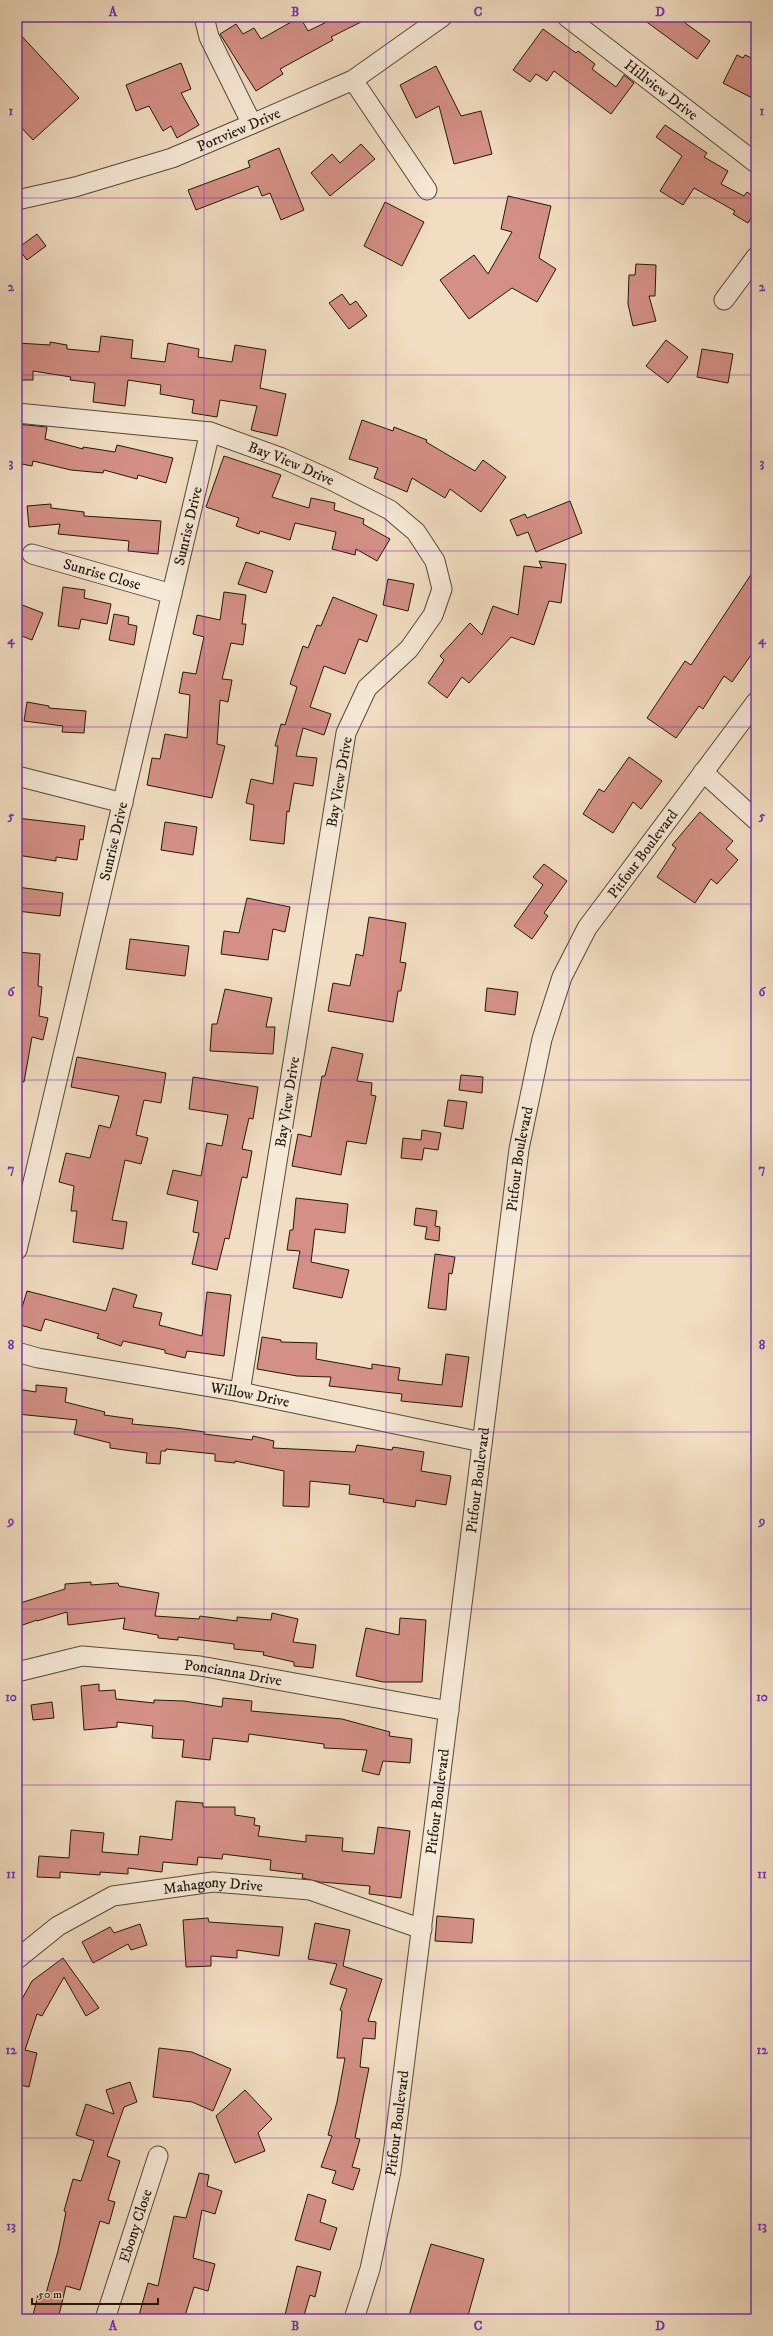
<svg xmlns="http://www.w3.org/2000/svg" width="773" height="2336" viewBox="0 0 773 2336" font-family="'IM FELL DW Pica',serif">
  <style>
    .building { fill: #d49086; stroke: #23170a }
    .lines { fill: none; stroke-linecap: round; stroke-linejoin: round }
    .street-casing { stroke: #564838; stroke-width: 21 }
    .street { stroke: #f6e9d7; stroke-width: 19 }
    .grid { fill: none; stroke: #7b2cbf; stroke-width: 1; stroke-opacity: 0.55 }
    .labels { text-anchor: middle; stroke-width: 4; stroke-linejoin: round; paint-order: stroke }
    .street-label { font-size: 15px; fill: #23170a; stroke: #f6e9d7 }
    .neatline { fill: none; stroke: #7b2cbf; stroke-width: 1.5 }
    .grid-label { font-size: 13px; text-anchor: middle; font-weight: bold; fill: #7b2cbf }
  </style>
  <rect width="100%" height="100%" fill="#f1ddc1"/>
  <filter id="stains"><feTurbulence type="fractalNoise" baseFrequency=".005" numOctaves="4"/><feColorMatrix values="0 0 0 0 .2 0 0 0 0 .09 0 0 0 0 .02 0 0 0 .5 -.17"/></filter>
  <radialGradient id="worn" r=".72"><stop offset=".6" stop-color="#630" stop-opacity="0"/><stop offset="1" stop-color="#630" stop-opacity=".3"/></radialGradient>
  <path class="building" d="M300,17L308,31L337,17H371L331,37L333,40L280,69L283,74L256,91L220,34L236,24L243,34L254,28L261,39Z
    M640,17H677L710,41L697,59Z
    M543,29L576,53L578,51L595,64L592,69L616,87L624,75L634,83L611,114L554,71L547,81L536,74L530,82L513,70Z
    M17,31L79,98L33,140L17,123Z
    M737,55L743,58L745,55L756,60V100L723,83Z
    M181,63L191,89L181,93L199,125L177,138L171,126L163,131L149,106L136,111L126,85Z
    M436,66L461,116L481,111L492,154L454,164L439,106L416,118L400,85Z
    M665,125L707,153L704,157L728,171L721,184L744,196L747,192L756,198V210L748,223L733,214L735,211L694,188L683,205L660,191L682,156L656,137Z
    M361,144L375,159L330,196L311,173L332,154L340,163Z
    M279,148L304,210L281,220L270,193L262,196L258,186L196,210L188,190L250,167L248,161Z
    M508,196L551,206L539,258L556,269L537,302L512,288L469,319L440,280L474,255L488,274L512,232L501,229Z
    M385,202L424,222L402,266L364,246Z
    M37,234L46,246L27,260L18,248Z
    M636,264L656,265L655,296H649L656,321L633,326L628,304L629,275H635Z
    M342,294L350,305L356,301L367,316L349,329L329,303Z
    M101,336L133,340L131,358L165,362L168,343L199,349L198,357L232,362L235,345L266,350L260,388L286,394L277,436L251,430L257,406L220,400L217,417L192,413L194,400L160,394L161,385L128,380L125,406L93,402L95,383L70,380L71,377L33,371V380H17V343L50,345V342L67,345V349L99,352Z
    M666,340L688,357L668,383L646,366Z
    M702,349L733,354L728,383L697,377Z
    M362,420L393,431L394,427L427,440L426,442L475,471L483,460L506,477L481,512L450,489L445,498L412,478L407,492L374,478L378,468L349,459Z
    M17,424L47,427L45,439L83,449V447L115,452L117,445L173,458L166,483L138,475L137,479L104,470L103,473L71,470L33,461L32,466L17,463Z
    M224,456L281,475L272,497L309,508L311,498L335,503L334,510L364,519L363,524L390,539L377,561L356,549L355,555L332,549L336,532L295,523L290,540L260,531L259,534L236,526L239,518L206,507Z
    M570,501L582,533L536,552L528,532L517,536L510,520L525,514L527,518Z
    M51,504V508L84,512V516L161,521L158,554L128,551L129,541L58,534L60,524L29,527L27,506Z
    M539,561L566,564L561,603L549,601L534,645L511,637L469,683L462,677L447,698L428,683L444,660L440,656L470,623L482,635L493,606L518,615L524,566L542,568Z
    M246,562L273,571L266,593L238,584Z
    M756,567V648L732,682L724,676L703,709L699,706L676,738L647,718L685,661L691,665Z
    M388,579L414,584L408,611L383,605Z
    M63,587L85,590L84,598L111,604L107,624L81,619L79,629L58,626Z
    M224,592L246,595L242,624H246L243,645L231,643L222,679L232,680L228,702L220,700L217,744L225,746L212,798L147,785L152,758L160,759L165,734L187,738L190,695L179,693L183,672L196,674L204,637L193,634L197,615L220,620Z
    M333,597L377,615L367,642L359,639L345,674L324,666L310,707L331,714L324,735L303,728L296,756L317,758L313,786L294,783L289,812L287,811L284,844L250,840L254,805L246,803L251,779L273,784L278,746H275L281,724L285,725L297,687L290,684L303,646L308,648L317,625L321,626Z
    M17,603L43,613L32,640L17,634Z
    M114,614L129,617L128,624L137,626L134,645L109,640Z
    M27,702L49,706V708L86,711L84,733L62,732L63,726L24,721Z
    M629,757L662,781L641,809L633,802L613,833L583,814L599,789L604,792Z
    M700,812L733,841L726,849L738,860L717,884L711,879L695,903L657,877L676,848L672,845Z
    M17,818L85,826L83,840L80,839L77,860L56,857V861L17,855Z
    M165,822L197,827L193,855L161,850Z
    M544,864L567,881L544,913L548,916L532,939L514,926L543,885L533,877Z
    M17,887L63,893L60,916L17,911Z
    M247,898L290,907L285,932L273,929L268,960L221,954L224,931L239,933Z
    M369,917L406,923L400,962L406,963L401,991H398L393,1022L328,1011L333,983L350,986L356,954L363,956Z
    M130,939L189,946L185,976L126,969Z
    M17,952L40,954L38,986L42,987L39,1016L48,1018L43,1040L32,1037L24,1082L17,1081Z
    M487,988L518,992L515,1015L485,1011Z
    M225,989L272,998L266,1027H275L273,1054L210,1051L212,1024H217Z
    M332,1047L363,1054L357,1081L372,1083L371,1095L376,1096L366,1144L347,1141L341,1175L292,1166L298,1134L311,1137L322,1076H325Z
    M77,1057L166,1073L161,1103L144,1100L136,1135L148,1138L141,1164L125,1160L112,1220L127,1222L123,1249L73,1242L77,1211H71L74,1186L59,1182L66,1153L90,1158L99,1125L110,1128L119,1096L71,1087Z
    M461,1075L483,1077L482,1093L459,1090Z
    M193,1077L258,1087L253,1119L249,1118L242,1149L252,1151L247,1178L242,1177L229,1239L225,1238L217,1270L192,1264L199,1233L193,1232L198,1201L167,1194L173,1170L201,1176L207,1143L222,1146L228,1115L189,1109Z
    M448,1100L467,1102L463,1129L444,1126Z
    M422,1130L441,1133L438,1150L424,1148L422,1160L401,1158L403,1138L421,1140Z
    M296,1198L348,1204L345,1233L315,1229L311,1262L349,1270L342,1298L293,1288L300,1251L287,1250L290,1230H293Z
    M416,1208L437,1211L435,1226L440,1227L439,1241L425,1239L427,1227L414,1225Z
    M435,1254L455,1257L452,1274L449,1273L446,1310L428,1308Z
    M113,1288L137,1295L133,1307L162,1313L159,1325L202,1336L207,1292L231,1295L224,1356L187,1351L185,1358L165,1353V1350L123,1341L121,1346L97,1338L99,1334L45,1319L41,1331L17,1324L27,1291L106,1311Z
    M262,1337L281,1340V1342L317,1343L316,1359L372,1369V1364L400,1368L398,1380L442,1385L446,1354L469,1357L462,1407L401,1401L402,1394L329,1386L331,1377L297,1376L257,1369Z
    M36,1385L67,1388L65,1402L105,1412L104,1415L133,1419L132,1424L175,1428L205,1432L204,1434L252,1440L253,1436L274,1441L273,1448L355,1452L357,1445L392,1450L393,1447L424,1452L421,1471L451,1476L446,1505L416,1500L415,1507L383,1502L384,1499L349,1494L350,1485L310,1481L309,1507L283,1506L284,1471L235,1461V1463L215,1461V1454L166,1449V1451H161L160,1464L146,1463L147,1453L110,1448V1443L74,1434L77,1420L17,1414V1389L36,1392Z
    M91,1582V1585L118,1583L119,1586L159,1593L155,1616L199,1619L200,1616L237,1621V1617L271,1620L272,1613L298,1619L293,1642L316,1645L313,1668L294,1666V1662L263,1655L264,1652L234,1649V1644L178,1637V1640L158,1638V1635L123,1629L125,1618L68,1625L67,1612L37,1621V1620L17,1627V1604L65,1589V1584Z
    M400,1618L426,1620L422,1682H383L356,1676L366,1628L399,1635Z
    M99,1684V1691L115,1690L116,1699L154,1703V1700L184,1701L222,1707L223,1698L252,1701L251,1711L342,1719L390,1732L389,1736L412,1739L410,1763L383,1761L379,1775L362,1771L367,1750L324,1748V1744L249,1734L248,1742L213,1738L210,1760L182,1757L184,1740L152,1738L153,1726L117,1722V1727L84,1730L81,1686Z
    M52,1702L54,1718L33,1720L31,1705Z
    M176,1801L203,1803V1807H235V1815L255,1818L254,1825L260,1826L258,1836L306,1842V1835L343,1838L342,1851L374,1854L378,1827L410,1831L401,1898L369,1894L370,1886L320,1882L302,1878L303,1874L270,1870L271,1860L223,1854L222,1859L198,1857L197,1865L163,1862L162,1872L128,1868V1874L100,1872V1875L60,1872V1878L37,1877L39,1856L69,1858L71,1830L104,1833L102,1852L138,1855L140,1836L172,1840Z
    M437,1916L474,1919L472,1943L435,1941Z
    M208,1918L209,1922L283,1927L279,1956L237,1950V1958L211,1956V1966L186,1967L183,1920Z
    M315,1923L350,1930L343,1966L382,1979L368,2021L376,2022L375,2039L363,2038L360,2067L369,2068L355,2138L360,2139L352,2167L360,2169L353,2190L332,2183L336,2171L321,2167L332,2136L328,2135L337,2102L345,2058H337L342,2011L340,2010L347,1989L330,1984L337,1964L308,1959Z
    M140,1924L147,1945L131,1950L128,1944L93,1963L82,1942L110,1927L114,1933Z
    M63,1958L99,2008L86,2016L64,1977L42,2016L37,2014L25,2050L37,2053L29,2087L17,2084V2008L32,1981Z
    M159,2048L192,2052L231,2069L213,2111L192,2102L153,2097Z
    M130,2082L137,2102L124,2107L107,2156L120,2161L108,2200L115,2202L109,2224L100,2221L80,2290L66,2286L58,2319L33,2315L38,2295L45,2297L58,2251L66,2212L64,2211L73,2179L81,2181L94,2141L76,2135L86,2104L114,2114L106,2090Z
    M245,2090L272,2119L258,2133L265,2151L235,2163L216,2116Z
    M199,2173L209,2175L207,2186L222,2191L215,2214L202,2210L193,2258L215,2264L208,2291L194,2287L184,2319H138L148,2283L158,2286L174,2216L186,2218Z
    M308,2194L326,2200L320,2222L337,2228L330,2250L295,2240Z
    M431,2244L484,2259L467,2319H408Z
    M297,2266L321,2272L315,2297L310,2295L303,2319H284Z"/>
  <g class="lines">
    <g class="street-casing">
      <g id="street">
        <path d="M204,17L209,37L252,124"/>
        <path id="s1" d="M567,17L756,163"/>
        <path d="M353,80L427,190"/>
        <path id="s2" d="M17,200L75,187L172,158L252,124L353,80L442,17"/>
        <path d="M724,300L756,257"/>
        <path id="s3" d="M17,413L210,432L282,458L331,480L390,510L416,532L435,561L442,589L433,615L409,649L367,688L346,733L240,1392"/>
        <path id="s4" d="M32,554L172,594"/>
        <path d="M703,772L756,820"/>
        <path d="M17,776L123,803"/>
        <path id="s5" d="M17,1250L210,432"/>
        <path id="s6" d="M17,1352L38,1358L240,1392L482,1442"/>
        <path id="s7" d="M17,1672L82,1656L200,1666L449,1711"/>
        <path id="s8" d="M17,1959L58,1926L113,1896L213,1882L310,1890L422,1929"/>
        <path id="s9" d="M105,2319L158,2156"/>
        <path id="s10" d="M354,2319L370,2269L391,2171L519,1149L542,1039L562,977L587,928L756,702"/>
      </g>
    </g>
    <use href="#street" class="street"/>
  </g>
  <path class="grid" d="M204,17V2319M386,17V2319M569,17V2319M17,198H756M17,375H756M17,551H756M17,727H756M17,904H756M17,1080H756M17,1256H756M17,1432H756M17,1609H756M17,1785H756M17,1961H756M17,2138H756"/>
  <g class="labels">
    <g class="street-label">
      <text dy="5" stroke="none"><textPath href="#s1" startOffset="119">Hillview Drive</textPath></text>
      <text dy="5" stroke="none"><textPath href="#s2" startOffset="233">Portview Drive</textPath></text>
      <text dy="5" stroke="none"><textPath href="#s3" startOffset="281">Bay View Drive</textPath></text>
      <text dy="5" stroke="none"><textPath href="#s5" startOffset="744">Sunrise Drive</textPath></text>
      <text dy="5" stroke="none"><textPath href="#s4" startOffset="73">Sunrise Close</textPath></text>
      <text transform="translate(339 782) rotate(-80)" y="5">Bay View Drive</text>
      <text dy="5" stroke="none"><textPath href="#s5" startOffset="420">Sunrise Drive</textPath></text>
      <text dy="5" stroke="none"><textPath href="#s10" startOffset="1508">Pitfour Boulevard</textPath></text>
      <text transform="translate(287 1102) rotate(-81)" y="5">Bay View Drive</text>
      <text dy="5" stroke="none"><textPath href="#s10" startOffset="1173">Pitfour Boulevard</textPath></text>
      <text dy="5" stroke="none"><textPath href="#s6" startOffset="237">Willow Drive</textPath></text>
      <text dy="5" stroke="none"><textPath href="#s10" startOffset="849">Pitfour Boulevard</textPath></text>
      <text dy="5" stroke="none"><textPath href="#s7" startOffset="219">Poncianna Drive</textPath></text>
      <text dy="5" stroke="none"><textPath href="#s10" startOffset="525">Pitfour Boulevard</textPath></text>
      <text dy="5" stroke="none"><textPath href="#s8" startOffset="216">Mahagony Drive</textPath></text>
      <text dy="5" stroke="none"><textPath href="#s10" startOffset="201">Pitfour Boulevard</textPath></text>
      <text dy="5" stroke="none"><textPath href="#s9" startOffset="98">Ebony Close</textPath></text>
    </g>
  </g>
  <rect width="773" height="2336" fill="none" stroke="#f1ddc1" stroke-width="44"/>
  <path d="M32 2298v6h126v-6" fill="none" stroke="#23170a" stroke-width="2"/>
  <text x="38" y="2298" font-size="12" fill="#23170a" stroke="#f6e9d7" stroke-width="3" paint-order="stroke">50 m</text>
  <rect x="22" y="22" width="729" height="2292" class="neatline"/>
  <g class="grid-label">
    <text x="113" y="16">A</text>
    <text x="295" y="16">B</text>
    <text x="478" y="16">C</text>
    <text x="660" y="16">D</text>
    <text x="11" y="115">1</text>
    <text x="762" y="115">1</text>
    <text x="11" y="291">2</text>
    <text x="762" y="291">2</text>
    <text x="11" y="467">3</text>
    <text x="762" y="467">3</text>
    <text x="11" y="644">4</text>
    <text x="762" y="644">4</text>
    <text x="11" y="820">5</text>
    <text x="762" y="820">5</text>
    <text x="11" y="996">6</text>
    <text x="762" y="996">6</text>
    <text x="11" y="1173">7</text>
    <text x="762" y="1173">7</text>
    <text x="11" y="1349">8</text>
    <text x="762" y="1349">8</text>
    <text x="11" y="1525">9</text>
    <text x="762" y="1525">9</text>
    <text x="11" y="1701">10</text>
    <text x="762" y="1701">10</text>
    <text x="11" y="1878">11</text>
    <text x="762" y="1878">11</text>
    <text x="11" y="2054">12</text>
    <text x="762" y="2054">12</text>
    <text x="11" y="2230">13</text>
    <text x="762" y="2230">13</text>
    <text x="113" y="2330">A</text>
    <text x="295" y="2330">B</text>
    <text x="478" y="2330">C</text>
    <text x="660" y="2330">D</text>
  </g>
  <rect width="100%" height="100%" filter="url(#stains)"/>
  <rect width="100%" height="100%" fill="url(#worn)"/>
</svg>
